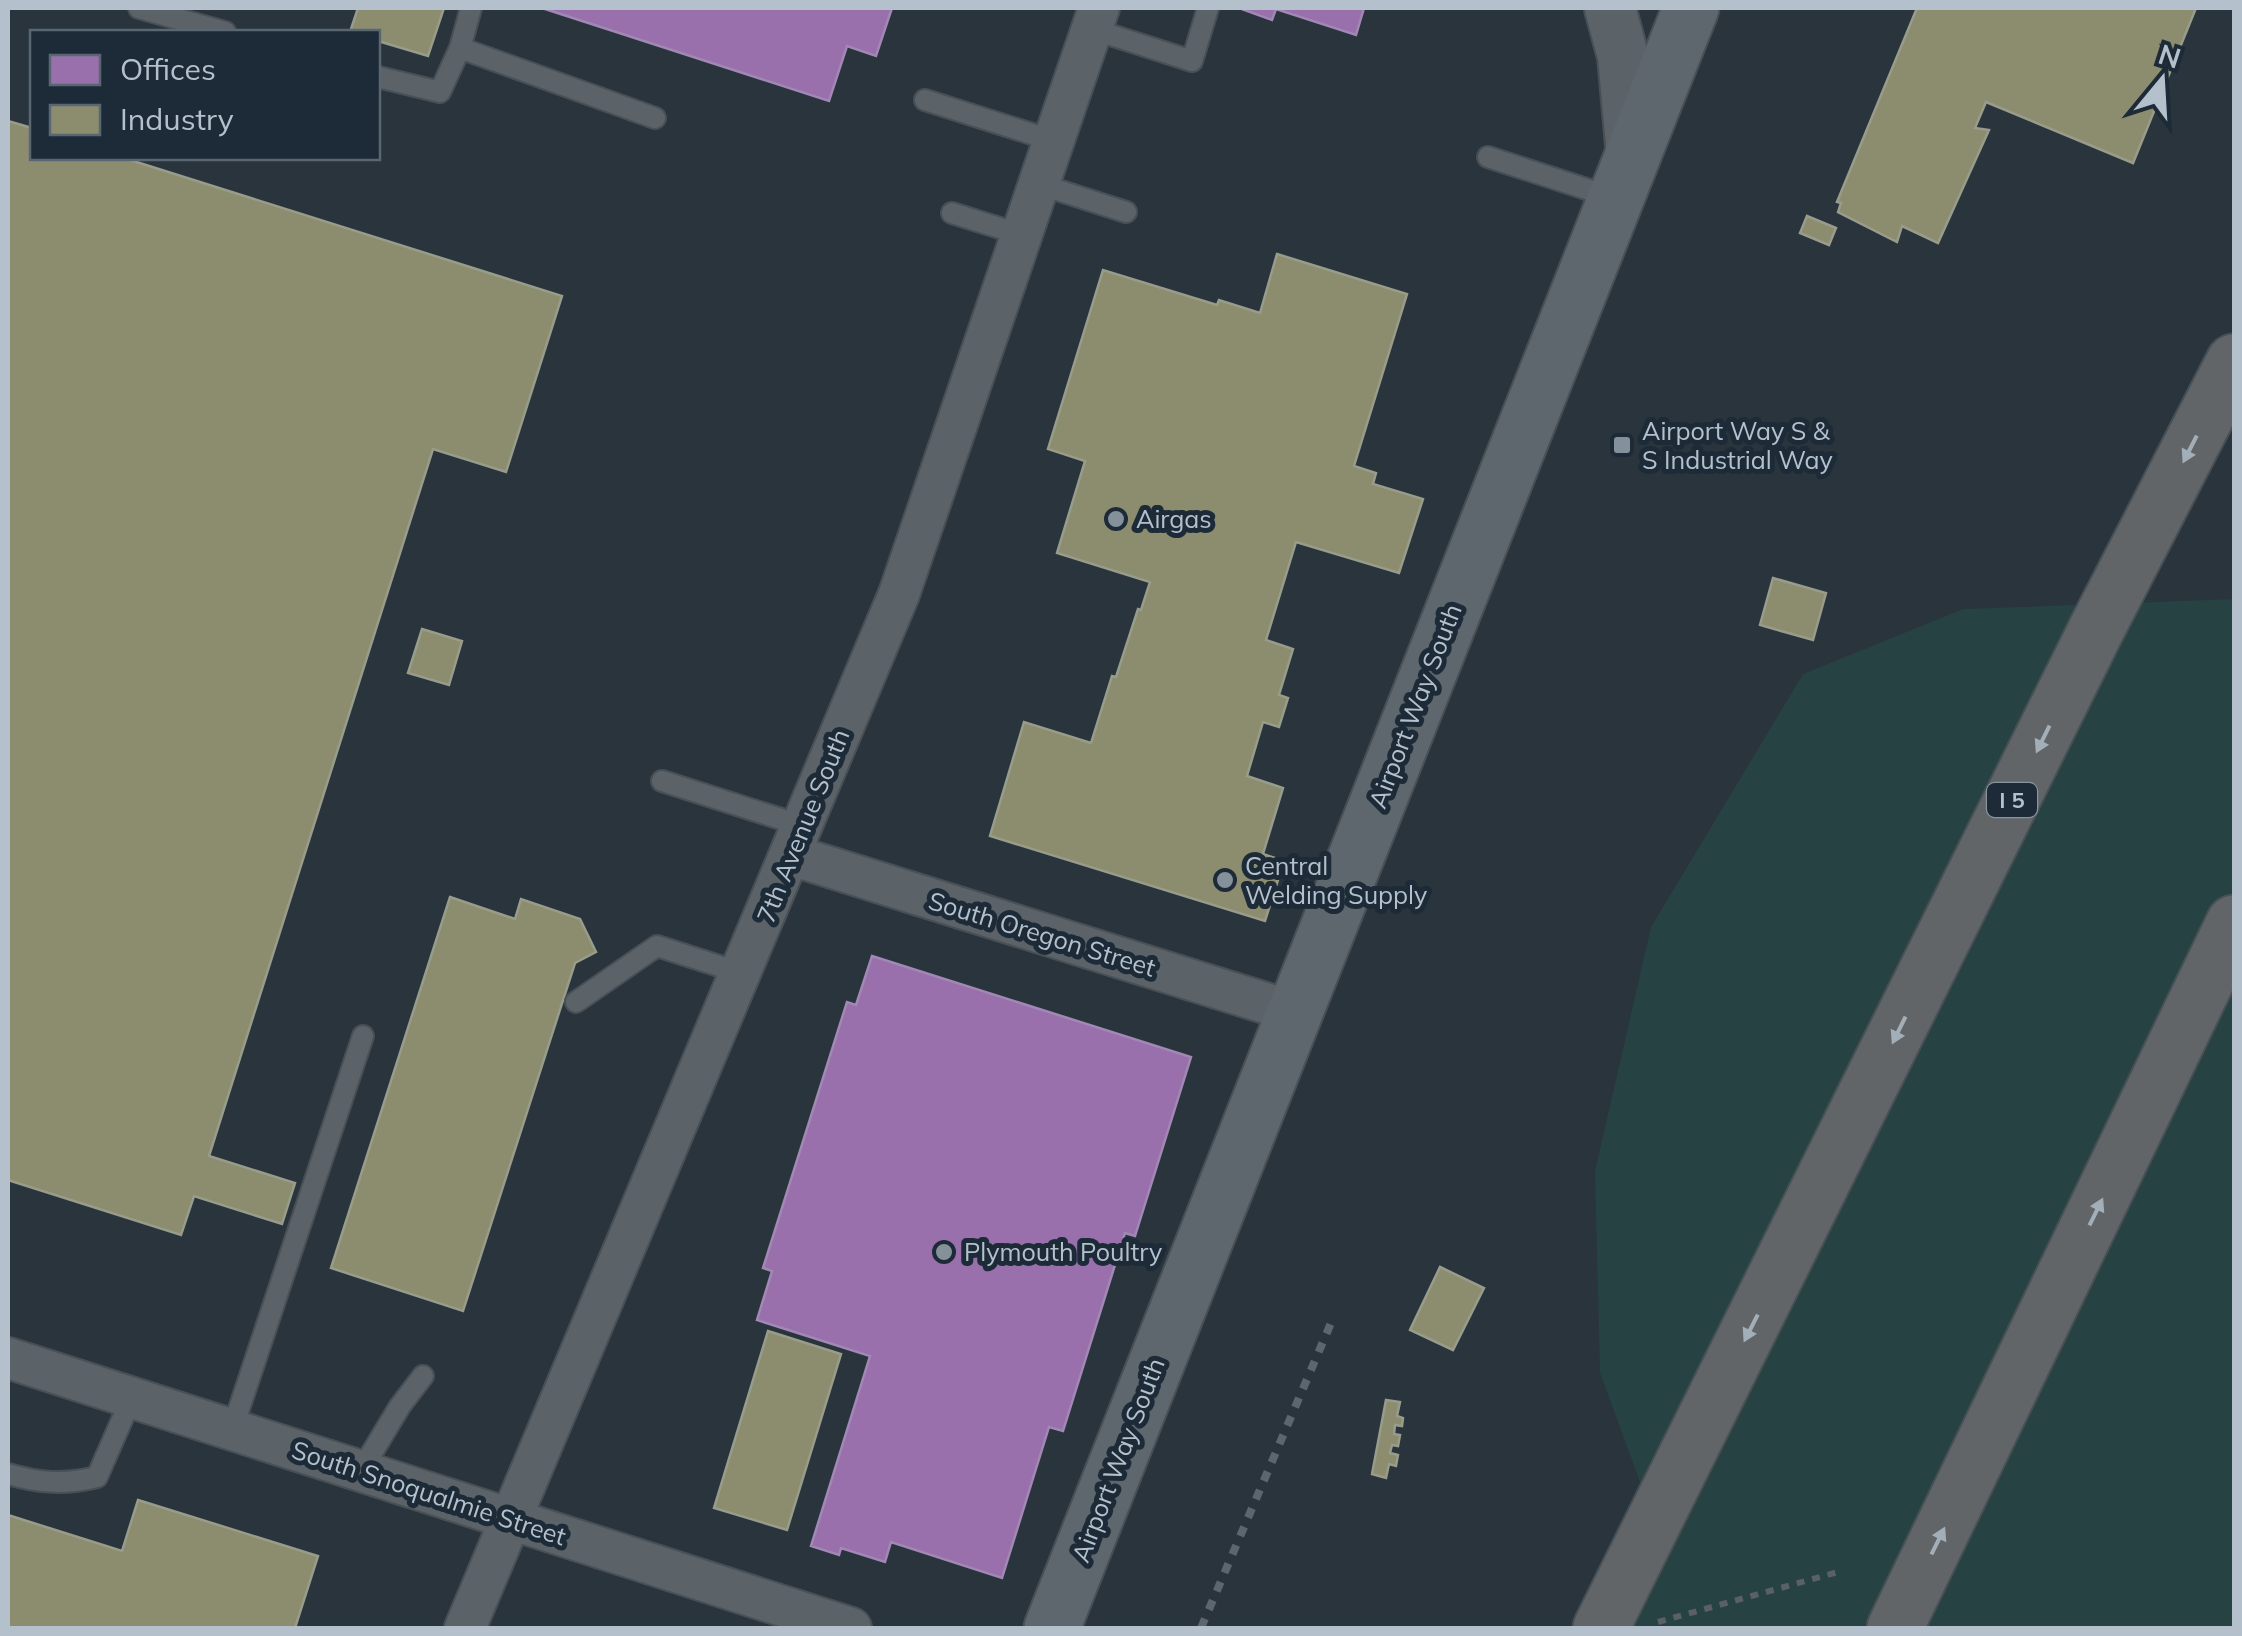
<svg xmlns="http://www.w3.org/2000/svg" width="2242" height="1636" viewBox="0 0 2242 1636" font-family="Mulish,sans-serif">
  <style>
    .green { fill: #264242 }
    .offices { fill: #9970ab; stroke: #a188b5; stroke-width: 2.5 }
    .industry { fill: #8c8c6e; stroke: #989c8a; stroke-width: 2.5 }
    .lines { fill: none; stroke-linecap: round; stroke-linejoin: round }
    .service-casing { stroke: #485056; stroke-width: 24 }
    .minor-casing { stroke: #485056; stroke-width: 44 }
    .tertiary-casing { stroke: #485056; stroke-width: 54 }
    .secondary-casing { stroke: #485056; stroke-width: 59 }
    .motorway-casing { stroke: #475056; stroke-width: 59 }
    .path { stroke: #596166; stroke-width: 6; stroke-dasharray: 8 8; stroke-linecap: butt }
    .service { stroke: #5b6268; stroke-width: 20 }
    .minor { stroke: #5b6268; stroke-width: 40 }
    .tertiary { stroke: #5b6268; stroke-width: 50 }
    .secondary { stroke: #5e666e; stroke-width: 55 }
    .motorway { stroke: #616568; stroke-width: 55 }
    .rail { stroke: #5e666d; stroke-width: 8; stroke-dasharray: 10 10; stroke-linecap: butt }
    .oneway { fill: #a3afb8 }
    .poi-dot { fill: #84909a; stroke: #1c2b37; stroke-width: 4 }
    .labels { text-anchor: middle; stroke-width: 10; stroke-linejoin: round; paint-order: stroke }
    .shield { fill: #1c2b37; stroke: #86949f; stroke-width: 2.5 }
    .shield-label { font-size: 22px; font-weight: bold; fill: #b4c1cc }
    .poi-label { font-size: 25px; fill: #b4c1cc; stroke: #1c2b37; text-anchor: start }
    .street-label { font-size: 25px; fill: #b4c1cc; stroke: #1c2b37 }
  </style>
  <rect width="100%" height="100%" fill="#2a343c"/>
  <path class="green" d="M2234,599V1628H1626L1664,1547L1600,1373L1595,1171L1651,927L1803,674L1963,609Z"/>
  <path class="offices" d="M542,8H892L876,56L847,46L829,101Z
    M1239,8H1364L1356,35L1276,9L1272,20Z
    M872,956L1191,1057L1135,1236L1125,1233L1063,1431L1049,1427L1002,1578L891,1542L885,1562L841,1548L839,1555L811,1546L870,1356L757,1320L772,1271L763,1268L847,1002L856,1005Z"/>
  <path class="industry" d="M358,8H444L428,56L378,41V32H350Z
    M1917,8H2196L2133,163L1986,102L1975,128L1989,130L1938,243L1902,226L1897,242L1838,212L1841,203L1837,202Z
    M8,121L32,128V158H124L562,296L506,472L433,449L209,1156L295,1183L282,1224L194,1196L181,1235L8,1180Z
    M1807,216L1836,228L1829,245L1800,233Z
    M1277,254L1407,294L1354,466L1376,473L1373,484L1423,499L1399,573L1296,542L1266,640L1293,649L1279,695L1288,698L1279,727L1263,722L1247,776L1283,788L1263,854L1284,861L1265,921L990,836L1024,722L1091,743L1112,676L1116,677L1138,609L1141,610L1150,582L1057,553L1085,461L1048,449L1103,270L1217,305L1219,300L1260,313Z
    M1773,578L1826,593L1813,640L1760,625Z
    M422,629L462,641L449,685L408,673Z
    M450,897L515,919L521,899L580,919L596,952L575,963L463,1311L331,1268Z
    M1440,1267L1484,1288L1453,1350L1410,1330Z
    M768,1331L841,1354L787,1530L714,1508Z
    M1386,1400L1400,1402L1397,1416L1403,1418L1402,1426L1395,1425L1394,1434L1400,1435L1398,1446L1392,1445L1390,1453L1398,1455L1396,1466L1389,1464L1386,1478L1372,1474Z
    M138,1500L318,1556L295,1628H8V1515L122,1551Z"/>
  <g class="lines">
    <g class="service-casing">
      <path id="service" d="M139,8L225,32
        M1092,29L1192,61L1208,8
        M460,48L655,118
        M378,77L440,92L460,48L471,8
        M925,100L1054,141
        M1488,157L1614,198
        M1039,184L1126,212
        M952,213L1022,235
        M662,781L803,826
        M576,1002L657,946L741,973
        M232,1430L363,1036
        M361,1471L400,1406L423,1376
        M8,1474C39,1483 65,1485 97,1477L132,1397"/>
    </g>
    <g class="minor-casing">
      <path id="minor" d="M791,855L1294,1012
        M8,1358L851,1628
        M465,1628L899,594L1099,8"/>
    </g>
    <g class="tertiary-casing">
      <path id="tertiary" d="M1610,8L1623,56L1632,156"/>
    </g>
    <g class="secondary-casing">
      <path id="secondary" d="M1052,1628L1691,8"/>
    </g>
    <g class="motorway-casing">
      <path id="motorway" d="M1601,1628L2096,630L2234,362
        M1895,1628L2234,923"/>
    </g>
    <path class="path" d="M1658,1622L1838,1572"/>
    <use href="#service" class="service"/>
    <use href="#minor" class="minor"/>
    <use href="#tertiary" class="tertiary"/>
    <use href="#secondary" class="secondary"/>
    <use href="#motorway" class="motorway"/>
    <path class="rail" d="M1201,1628L1331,1323"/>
  </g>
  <defs><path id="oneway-solid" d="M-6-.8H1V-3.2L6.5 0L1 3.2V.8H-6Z" transform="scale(2.5)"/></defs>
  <g class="oneway">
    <use href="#oneway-solid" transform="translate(2190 449) rotate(117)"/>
    <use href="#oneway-solid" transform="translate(2043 739) rotate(116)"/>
    <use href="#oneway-solid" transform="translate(1899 1030) rotate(116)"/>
    <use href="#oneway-solid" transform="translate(2096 1212) rotate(-64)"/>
    <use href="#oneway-solid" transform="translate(1751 1328) rotate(117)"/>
    <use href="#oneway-solid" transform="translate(1938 1541) rotate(-64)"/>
  </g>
  <g class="poi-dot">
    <rect x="1612" y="435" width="20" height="20" rx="5"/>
    <circle cx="1116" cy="519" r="10"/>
    <circle cx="1225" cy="880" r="10"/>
    <circle cx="944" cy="1252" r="10"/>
  </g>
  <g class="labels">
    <rect class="shield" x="1987" y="783" width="50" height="34" rx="8"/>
    <g class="shield-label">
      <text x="2012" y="808">I 5</text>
    </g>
    <g class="poi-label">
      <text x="1642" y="440">Airport Way S &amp;<tspan x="1642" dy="29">S Industrial Way</tspan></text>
      <text x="1136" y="528">Airgas</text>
      <text x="1245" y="875">Central<tspan x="1245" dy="29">Welding Supply</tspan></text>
      <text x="964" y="1261">Plymouth Poultry</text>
    </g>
    <g class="street-label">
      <text transform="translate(1415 706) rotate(-69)" y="9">Airport Way South</text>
      <text transform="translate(803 826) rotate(-68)" y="9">7th Avenue South</text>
      <text transform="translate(1042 934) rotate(17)" y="9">South Oregon Street</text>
      <text transform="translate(1118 1460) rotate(-69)" y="9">Airport Way South</text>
      <text transform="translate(429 1493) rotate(18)" y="9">South Snoqualmie Street</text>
    </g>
  </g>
  <rect width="2242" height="1636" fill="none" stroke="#b4c1cc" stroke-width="20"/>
  <rect x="30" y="30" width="350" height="130" fill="#1c2b37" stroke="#596773" stroke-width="2.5"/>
  <rect x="50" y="55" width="50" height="30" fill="#9970ab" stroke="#596773" stroke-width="2.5"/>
  <text x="120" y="80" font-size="30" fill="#b4c1cc">Offices</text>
  <rect x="50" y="105" width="50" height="30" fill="#8c8c6e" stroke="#596773" stroke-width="2.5"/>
  <text x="120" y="130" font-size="30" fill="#b4c1cc">Industry</text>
  <g transform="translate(2162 80) rotate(18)" stroke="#1c2b37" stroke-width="8" paint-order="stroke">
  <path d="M0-8L18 38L0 25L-18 38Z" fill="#b4c1cc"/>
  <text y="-15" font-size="28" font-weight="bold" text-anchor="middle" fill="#b4c1cc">N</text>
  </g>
</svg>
